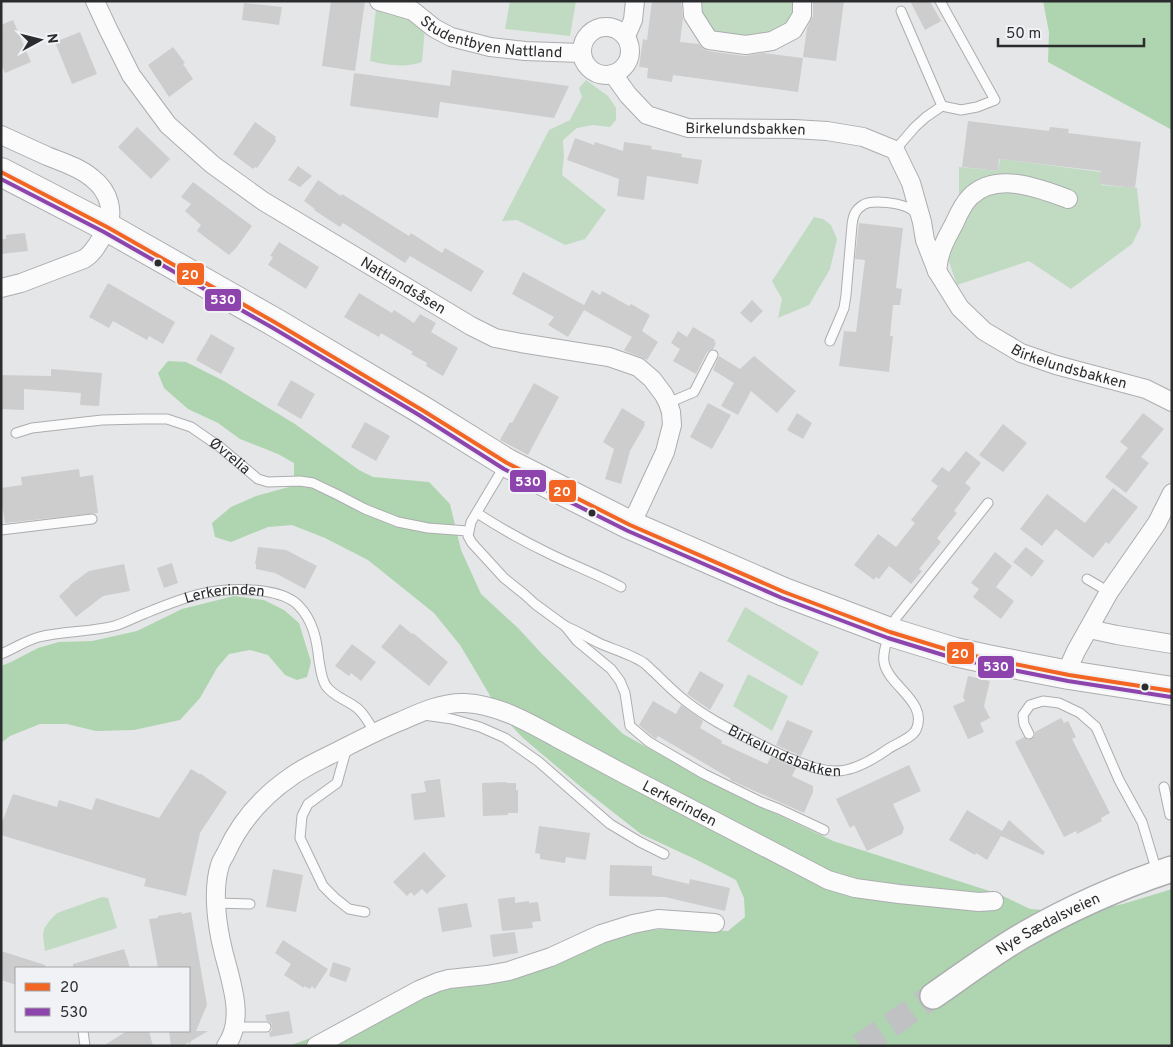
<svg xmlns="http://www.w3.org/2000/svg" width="1173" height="1047" viewBox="0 0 1173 1047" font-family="Overpass,sans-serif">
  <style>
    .green { fill: #c1dbc3 }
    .forest { fill: #aed5af }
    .building { fill: #cdcdce }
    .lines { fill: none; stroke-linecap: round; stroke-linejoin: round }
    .secondary-tunnel { stroke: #bfc1c3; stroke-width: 25; stroke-dasharray: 25 12; stroke-linecap: butt }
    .lane-casing { stroke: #acadaf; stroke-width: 11 }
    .street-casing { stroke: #acadaf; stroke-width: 20 }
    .secondary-casing { stroke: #acadaf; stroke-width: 28 }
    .primary-casing { stroke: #acadaf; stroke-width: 30 }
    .lane { stroke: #fbfbfc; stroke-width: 9 }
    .street { stroke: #fbfbfc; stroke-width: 18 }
    .secondary { stroke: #fbfbfc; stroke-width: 25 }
    .primary { stroke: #fbfbfc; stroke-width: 28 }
    .bus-1-casing { stroke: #f1f2f6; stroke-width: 8 }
    .bus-2-casing { stroke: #f1f2f6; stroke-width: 8 }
    .bus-1 { stroke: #f26522; stroke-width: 4 }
    .bus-2 { stroke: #8e44ad; stroke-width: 4 }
    .bus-dot { fill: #2b2c2d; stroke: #f1f2f6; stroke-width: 2 }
    .labels { text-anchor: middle; stroke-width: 4; stroke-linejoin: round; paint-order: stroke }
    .street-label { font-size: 15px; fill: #2b2c2d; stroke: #f1f2f6 }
    .line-badge { stroke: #f1f2f6; stroke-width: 2 }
    .badge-label { font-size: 14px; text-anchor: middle; font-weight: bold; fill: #fff }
  </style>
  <rect width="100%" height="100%" fill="#e4e6e8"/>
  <path class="green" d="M510,1H576L570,36L505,29Z
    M696,1H797V8L786,25L764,36L732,40L714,35L698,17Z
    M376,9L403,11L425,28L422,62C407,68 385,65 370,61Z
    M586,80L608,96L616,108V120L610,127L593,125L577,128L563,140L564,156L562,175L606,210L585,239L565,245L517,220L502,221L549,130L570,120L582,97L579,88Z
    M1000,159L1101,172V185L1137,188L1141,226L1132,244L1071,289L1029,261L957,285L948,259L959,223V167L998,171Z
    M814,217L823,219L831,225L837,239L830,269L809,305L778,318L782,299L772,281Z
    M745,607L819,652L802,686L727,641Z
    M748,674L788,696L772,731L733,706Z
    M102,897L108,898L117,928L45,951L43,936L44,929L50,920L57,913Z"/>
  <path class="forest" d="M1043,1H1172V130L1048,62L1049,32Z
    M168,361L186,362L224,381L295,424L359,470L373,477L429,482L450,504L461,550L481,594L518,628L542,654L623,734L708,781L833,841L999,894L1030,909L1078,913L1123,904L1172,889V1046H289L423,996L442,990L487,983L622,932L667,929L728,931L745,917L744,898L736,880L697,860L641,834L581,787L523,738L502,716L472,665L460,645L434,613L368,560L325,538L292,525L268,527L231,542L215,537L212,523L231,507L256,496L289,487L294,478V463L278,454L240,439L218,423L188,409L164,388L158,373Z
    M234,596L264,600L284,610L299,623L311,662L307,677L297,680L285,675L268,655L250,650L229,654L217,668L200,698L180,720L134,730L96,731L67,724H40L10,736L1,743V666L11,662L38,648L59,642L92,641L137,631L182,609Z"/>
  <path class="building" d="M331,1H365L355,71L322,66Z
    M652,1H681L683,18L680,42L699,44L703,49L708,51L745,56L763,53L803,58L798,92L673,75L672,82L647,78L648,68L639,67L643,39L647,40Z
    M813,1H844L836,61L803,57L807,28L813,16Z
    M910,1H930L941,21L925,30Z
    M244,3L282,7L279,25L242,20Z
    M13,20L31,62L5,73L1,64V25Z
    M80,32L97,74L72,84L55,42Z
    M173,47L185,63L183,64L193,79L169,97L148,65Z
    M452,70L569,86L554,118L440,102L438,118L350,106L354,73L450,86Z
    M968,121L1049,131L1050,127L1069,129L1068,133L1141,142L1135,188L1099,184L1101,171L999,159L998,171L962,167Z
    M255,122L276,137L275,139L276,141L257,168L255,167L253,169L233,154Z
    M137,127L170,159L151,179L118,147Z
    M575,138L594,145L595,142L623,151L624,142L652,146L651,149L682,154L681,157L702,160L698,184L647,176L644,200L617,196L619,179L567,160Z
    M298,166L312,176L300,187L288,180Z
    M318,180L341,196L342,194L409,236L411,233L442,253L445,248L484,271L471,292L410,256L405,263L343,223L340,227L314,210L315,209L304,201Z
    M193,182L252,226L236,248L229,255L197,231L201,225L185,211L191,204L181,197Z
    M859,223L903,228L896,288L902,289L900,305H893L890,336H893L889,372L839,366L844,331L856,332L865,260L855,259Z
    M25,233L28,251L1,254V239H6V235Z
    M279,242L319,267L306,289L268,265L273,257L270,256Z
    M523,272L584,305L592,290L600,295L602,291L629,306L631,304L650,315L642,331L658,342L647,360L641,357L625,351L624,350L632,337L584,310L568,337L548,325L554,317L512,294Z
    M108,283L175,322L163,344L149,336L147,340L113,321L109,328L89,317Z
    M359,293L392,313L394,310L414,323L420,314L436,323L431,332L458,348L443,376L426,366L427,363L411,354L413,352L381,333L379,337L344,317Z
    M752,300L763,311L751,323L740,313Z
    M693,327L715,340L714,342L716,343L713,349L710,350L707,352L696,374L673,361L680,349L671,343L678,331L687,337Z
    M211,334L235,348L221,374L196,360Z
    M719,356L740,369L754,356L796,391L777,413L751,391L738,415L721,406L734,383L713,370Z
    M51,369L102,373L99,406L80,405L81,393L24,389V410L1,409V375L51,376Z
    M291,380L315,394L301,419L277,405Z
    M534,383L559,397L528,455L500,440L510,422L512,423Z
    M708,403L731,415L712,449L690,437Z
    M622,408L645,422L644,424L645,425L630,451L621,484L605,479L614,449L603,442Z
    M797,413L812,423L803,439L787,430Z
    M1143,413L1164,429L1141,457L1149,463L1126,493L1105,477L1128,448L1120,442Z
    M365,422L390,436L376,461L351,447Z
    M1003,424L1027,443L1003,472L979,455Z
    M966,451L981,463L965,483L971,488L954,511L957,513L937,538L941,542L919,569L922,571L911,584L889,566L879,579L876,577L874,580L854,565L878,534L896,547L915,523L911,520L938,486L931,481L942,467L949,472Z
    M79,469L80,477L93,475L98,513L5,523L1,499V488L22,485L21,477Z
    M1113,488L1138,507L1109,544L1106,542L1093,558L1056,529L1042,546L1020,529L1047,494L1085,523Z
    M258,547L286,550L317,566L305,589L275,573L256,569V564H255Z
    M1026,547L1044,561L1032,577L1013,562Z
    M995,552L1012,566L996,587L1014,601L1001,619L973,597L979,589L971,583Z
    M172,563L178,583L164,588L157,568Z
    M124,564L130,591L103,596L76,617L59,596L70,586V585L89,571Z
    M400,624L412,634L413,633L448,662L429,686L381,647Z
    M352,644L376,662L361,681L351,673L349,676L335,666Z
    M700,671L724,685L710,710L687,694Z
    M968,676L990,681L984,706L990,718L980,723L984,732L968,739L953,706L965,701L963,697Z
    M653,701L676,714L681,705L703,721L700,728L722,741L721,743L767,764L771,757L796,768L792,776L813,786V792L804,813L730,780L731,779L658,736L656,739L653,737L639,725Z
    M1061,718L1064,723L1068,721L1076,737L1072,739L1110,813L1101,818L1102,821L1077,834L1076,831L1064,837L1015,742L1024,737L1028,740L1032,739L1035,735V732Z
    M787,720L813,731L801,756L776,745Z
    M909,765L921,791L893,804L904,828L902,834L867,851L854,825L850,828L836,799Z
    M191,769L199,774H201L227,792L200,833L186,896L144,886L146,879L1,835V825L13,794L57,807L59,800L92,810L96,798L159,818Z
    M440,779L445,817L414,820L411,794L426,792L424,781Z
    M506,782V783H516V790H518V813H508V815L483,816L482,783Z
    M967,810L1002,831L1009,820L1045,852L1043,855L1001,836L987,860L976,853L975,855L949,840Z
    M539,826L590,833L586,860L566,857L565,863L540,859V854L535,853Z
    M424,852L446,876L427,894L422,889L414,896L411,892L407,896L393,882Z
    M610,865L652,866V875L689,884L690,879L730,888L725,911L665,897L609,896Z
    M273,869L303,875L296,912L266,907Z
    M515,897V903L529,901V903L538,902L541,921L532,922L533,928L502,931L498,899Z
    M467,903L472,927L442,932L438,908Z
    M182,912L181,914L191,912L207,1005L196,1031H208L191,1041L189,1046V1042L183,1046H171L169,1031H189V968H158L149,919L158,918V916Z
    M515,932L518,953L493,957L490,935Z
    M283,940L328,969L315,989L312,986L310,989L304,986V988L284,975L291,964L275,953Z
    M124,949L130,968H73V964Z
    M1,951L45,965V968H16V985L1,980Z
    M333,962L351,968L346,982L329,976Z
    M289,1011L293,1033L270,1037L269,1033L272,1030V1027L271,1023L267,1021L265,1015Z
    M127,1031H149L153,1046H103Z"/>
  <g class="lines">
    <path class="secondary-tunnel" d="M860,1046L933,996"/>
    <g class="lane-casing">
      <g id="lane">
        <path d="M940,1L995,100L977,107L961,110L942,106"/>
        <path d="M895,150L915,127L926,117L942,106L901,11"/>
        <path d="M830,341L839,320L844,308L846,295L852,225C853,216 855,210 863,205C872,199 903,203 912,210C914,211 916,214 917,216"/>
        <path d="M668,403L694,392L713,355"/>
        <path id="s1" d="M16,433L32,428L102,420L142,419H167L191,427L220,447L258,479L268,482L300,481L313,483L338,495L365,509L398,522L428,528L468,531"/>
        <path d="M505,465L471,522L468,536L472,543L504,578L524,594L535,604L565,626L577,641L611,669L620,681L625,693L630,726L649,742L704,774L761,802L779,809L824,830"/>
        <path d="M477,513C500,528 523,541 548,553C572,565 597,574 621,587"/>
        <path d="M1,530L92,519"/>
        <path d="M1087,579L1109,592"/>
        <path id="s2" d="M565,626C577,631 587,637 599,643C612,649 633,655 644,663C648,666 651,670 655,673C664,682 673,691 683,699C704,716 727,728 751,740C766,747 780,755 796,761C809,766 821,771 836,771C853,771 874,759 888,749C895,744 912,738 916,730C929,702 888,686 884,662C882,650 891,629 896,618L988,503"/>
        <path id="s3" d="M1,654C13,649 27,640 39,637C64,631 90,632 114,626C125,623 135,617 146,613C187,596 218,585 263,591C276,593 289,596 298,605C313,620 317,640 319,661C321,670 321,678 326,686C334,697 347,700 357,708C364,713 369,724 375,732"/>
        <path d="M424,715L452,719L480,727L505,738L539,762L610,824L640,842L664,854"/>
        <path d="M1029,734L1024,724L1023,715L1030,705L1043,701L1059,703L1080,713L1096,727L1119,780L1142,822L1157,872"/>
        <path d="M347,747L337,783L308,804L302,816L300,838L323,886L335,898L349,909L365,912"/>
        <path d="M1164,787L1170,815"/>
        <path d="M217,903L250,904"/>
        <path d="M235,1027H266"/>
        <path d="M83,1031L85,1046"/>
      </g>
    </g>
    <g class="street-casing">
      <g id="street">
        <path id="s4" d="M95,1L108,29L131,75L168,125L213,165L263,201L471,326L495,338L521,343L609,357L638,367L652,379L664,395L668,403L671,412L672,425L665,452L638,510L630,525"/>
        <path id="s5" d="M379,1L413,11L434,28L451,37L490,47L525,51L581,53"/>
        <path d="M692,1L693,15L709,40L746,45L772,41L793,30L802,15V1"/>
        <circle cx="606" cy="51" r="24"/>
        <path d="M626,36L633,20L635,1"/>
        <path id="s6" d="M613,74L628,95L647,115L688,128L794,129L827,131L863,137L895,150L911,183L922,222L925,240L937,271L960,308L984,331L1021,353L1056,365L1146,389L1172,402"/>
        <path d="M1,135C16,142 32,149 47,156C62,162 79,167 92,178C109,191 116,213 105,232C99,242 94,253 84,259L21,283L1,288"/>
        <path d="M937,271C938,266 938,260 940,255C942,245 949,234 954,224C958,215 963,204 970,197C996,171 1039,188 1068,199"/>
        <path d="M1089,629L1117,635L1172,644"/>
        <path d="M1069,675L1071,662L1076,651L1109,592L1157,523L1172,493"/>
        <path id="s7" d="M226,1046C246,1018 230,980 223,950C217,926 212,890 220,865C221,861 224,857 226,853C240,822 264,795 292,776C303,768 316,762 328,756C352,744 376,731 401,721C421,712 443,702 465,703C499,705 528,722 557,738C579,750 602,762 624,774C692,810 760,845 828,880L855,888L899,894L979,902L994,901"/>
        <path d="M316,1046L419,990L438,982L449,979L487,975L509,971L551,957L601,934L633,924L658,919L715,923"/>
      </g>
    </g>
    <g class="secondary-casing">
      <g id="secondary">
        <path id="s8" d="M933,996C962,976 991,954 1022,936C1069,909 1120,886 1172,869"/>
      </g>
    </g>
    <g class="primary-casing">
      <path id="primary" d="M1,172L107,227L276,323L422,410L507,463L630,525L784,592L890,632L955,652L987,659L1069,675L1172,691"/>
    </g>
    <use href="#lane" class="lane"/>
    <use href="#street" class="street"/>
    <use href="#secondary" class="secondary"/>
    <use href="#primary" class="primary"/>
    <g class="bus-1-casing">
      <path id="bus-1" d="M1,172L107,227L276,323L422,410L507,463L630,525L784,592L890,632L955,652L1069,675L1172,691"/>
    </g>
    <g class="bus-2-casing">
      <path id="bus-2" d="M1,179L104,232L273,328L419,415L504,469L628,531L782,598L888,638L953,658L1068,681L1171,697"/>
    </g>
    <use href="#bus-1" class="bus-1"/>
    <use href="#bus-2" class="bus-2"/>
  </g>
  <g class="bus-dot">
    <circle cx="158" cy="263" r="4.5"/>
    <circle cx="592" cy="513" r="4.5"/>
    <circle cx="1145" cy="687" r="4.5"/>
  </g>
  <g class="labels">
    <g class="street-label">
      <text dy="5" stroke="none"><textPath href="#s5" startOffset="121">Studentbyen Nattland</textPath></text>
      <text dy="5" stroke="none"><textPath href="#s6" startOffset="154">Birkelundsbakken</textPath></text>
      <text dy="5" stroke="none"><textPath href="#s4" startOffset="430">Nattlandsåsen</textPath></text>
      <text dy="5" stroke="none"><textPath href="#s6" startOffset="605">Birkelundsbakken</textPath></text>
      <text dy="5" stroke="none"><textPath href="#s1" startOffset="226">Øvrelia</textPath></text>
      <text dy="5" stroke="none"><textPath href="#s3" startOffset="234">Lerkerinden</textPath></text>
      <text dy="5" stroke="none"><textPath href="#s2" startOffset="256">Birkelundsbakken</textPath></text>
      <text dy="5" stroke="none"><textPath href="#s7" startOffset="729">Lerkerinden</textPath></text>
      <text dy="5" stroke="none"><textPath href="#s8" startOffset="136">Nye Sædalsveien</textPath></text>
    </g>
  </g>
  <g class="line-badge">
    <rect x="176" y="262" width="29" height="24" rx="5" fill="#f26522"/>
    <rect x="204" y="288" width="38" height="24" rx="5" fill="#8e44ad"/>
    <rect x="509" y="469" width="38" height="24" rx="5" fill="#8e44ad"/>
    <rect x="548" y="479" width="29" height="24" rx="5" fill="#f26522"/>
    <rect x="946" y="641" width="29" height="24" rx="5" fill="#f26522"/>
    <rect x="977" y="655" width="38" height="24" rx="5" fill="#8e44ad"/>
  </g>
  <g class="badge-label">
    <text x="190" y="279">20</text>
    <text x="223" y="304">530</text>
    <text x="528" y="486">530</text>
    <text x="562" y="496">20</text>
    <text x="960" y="658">20</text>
    <text x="996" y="671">530</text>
  </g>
  <rect width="1173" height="1047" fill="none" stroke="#2b2c2d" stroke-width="5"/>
  <rect x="15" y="967" width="175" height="65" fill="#f1f2f6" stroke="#a2a3a6"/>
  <rect x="25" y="983" width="25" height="8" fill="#f26522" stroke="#a2a3a6"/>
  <text x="60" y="992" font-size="15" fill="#2b2c2d">20</text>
  <rect x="25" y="1008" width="25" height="8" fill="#8e44ad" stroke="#a2a3a6"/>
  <text x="60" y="1017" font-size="15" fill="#2b2c2d">530</text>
  <g transform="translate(40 40) rotate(83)" stroke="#f1f2f6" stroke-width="4" paint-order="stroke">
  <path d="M0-4L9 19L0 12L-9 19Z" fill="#2b2c2d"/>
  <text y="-8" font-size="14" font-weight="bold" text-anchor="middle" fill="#2b2c2d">N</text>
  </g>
  <path d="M998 38v8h146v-8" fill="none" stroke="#2b2c2d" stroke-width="2.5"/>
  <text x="1006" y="38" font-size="15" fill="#2b2c2d" stroke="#f1f2f6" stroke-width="4" paint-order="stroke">50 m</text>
</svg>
